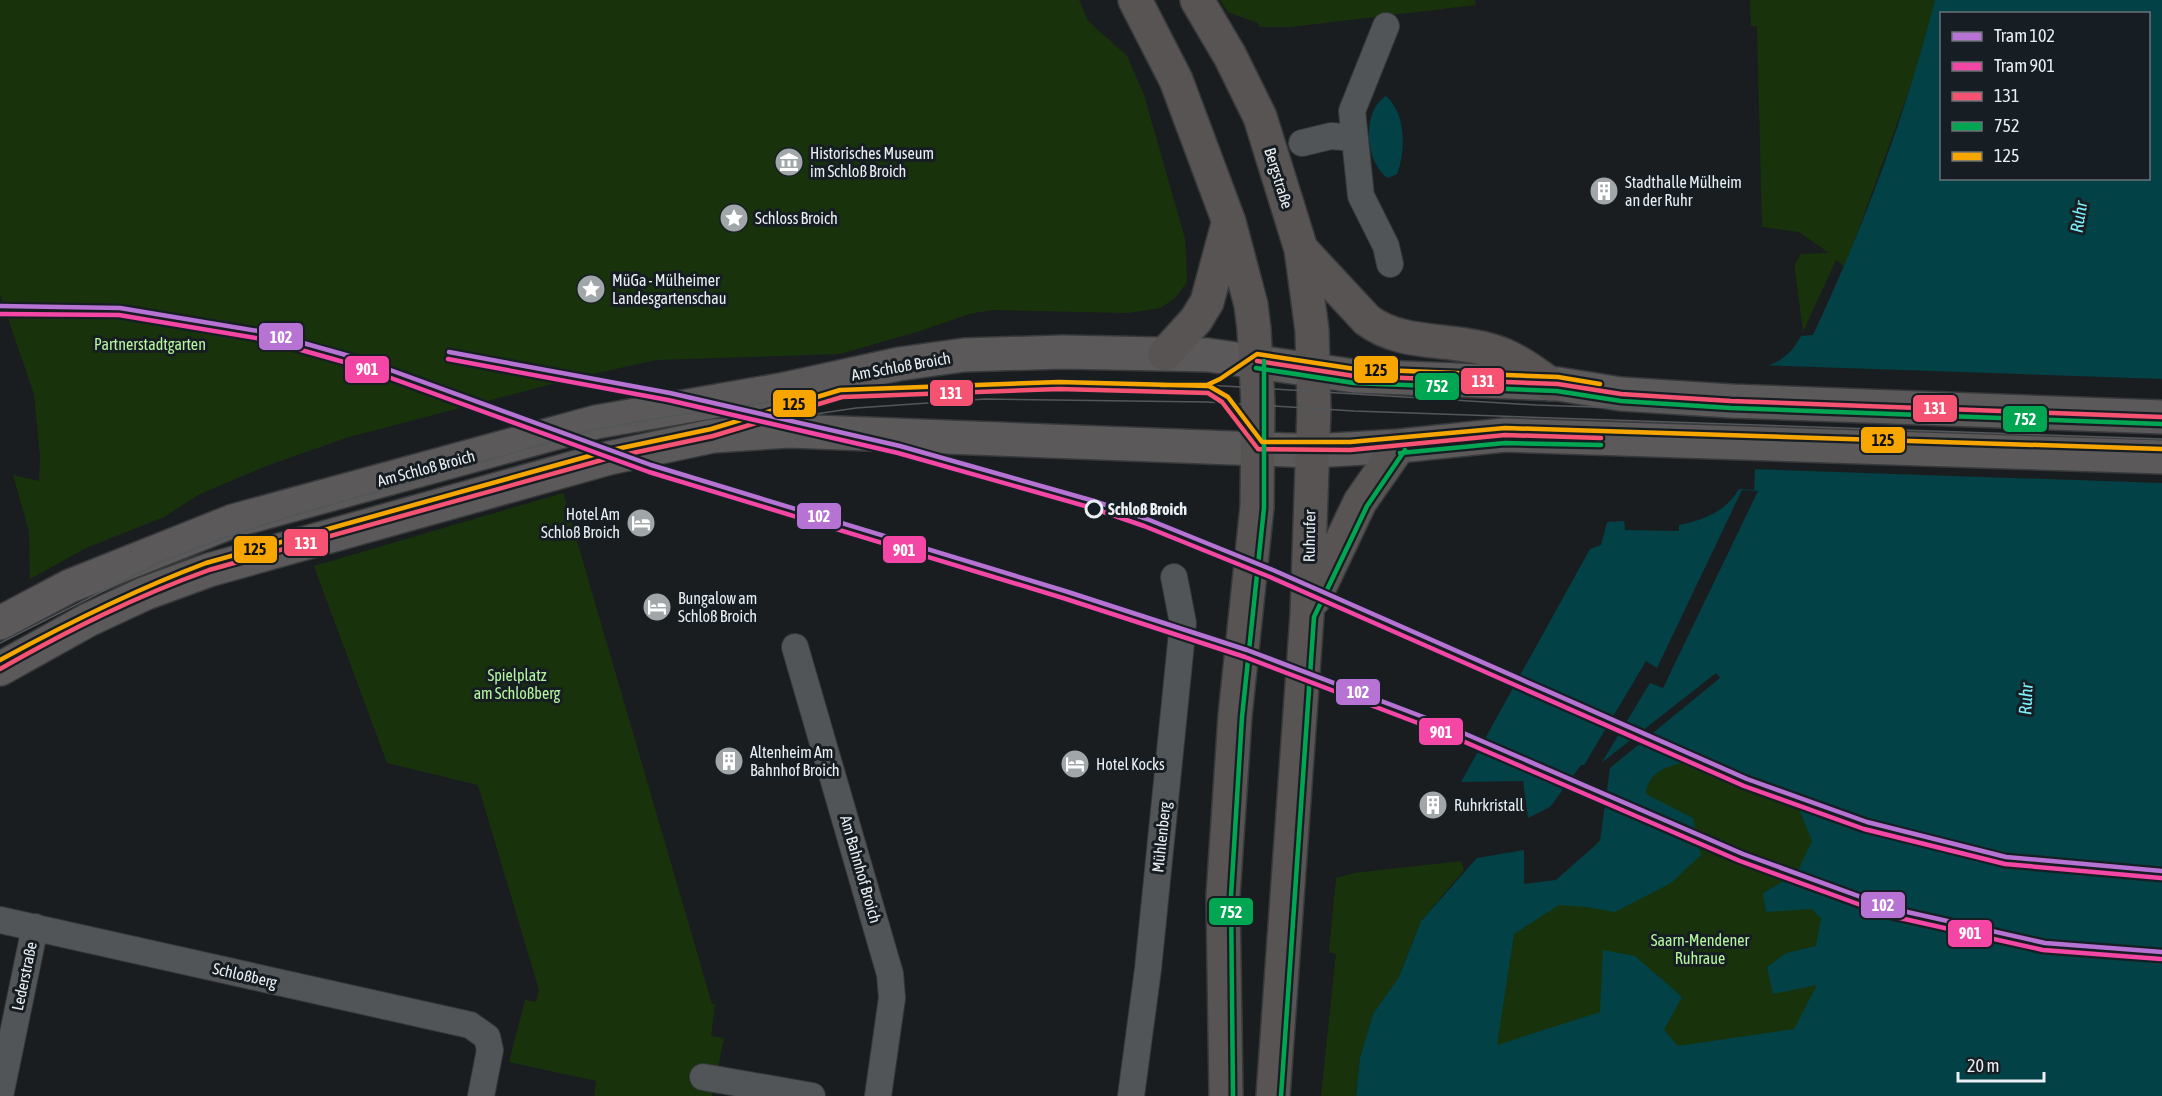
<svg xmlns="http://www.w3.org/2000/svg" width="2162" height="1096" viewBox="0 0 2162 1096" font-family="'Asap Condensed',sans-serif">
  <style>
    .green { fill: #18330c }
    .water { fill: #024146; fill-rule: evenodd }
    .pier { fill: #1a1d20 }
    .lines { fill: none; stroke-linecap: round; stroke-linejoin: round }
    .street-casing { stroke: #37393b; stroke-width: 28 }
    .secondary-casing { stroke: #37393b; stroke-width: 36 }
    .primary-casing { stroke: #37393b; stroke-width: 36 }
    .street { stroke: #525557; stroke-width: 26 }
    .secondary { stroke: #5b595a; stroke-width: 33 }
    .primary { stroke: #575453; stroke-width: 33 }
    .tram { stroke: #54575a; stroke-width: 1.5 }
    .bus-1-casing { stroke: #171e23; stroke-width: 9 }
    .bus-2-casing { stroke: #171e23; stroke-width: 9 }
    .bus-3-casing { stroke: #171e23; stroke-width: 9 }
    .bus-1 { stroke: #f65372; stroke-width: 4.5 }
    .bus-2 { stroke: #00a651; stroke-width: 4.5 }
    .bus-3 { stroke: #f7a600; stroke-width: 4.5 }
    .tram-1-casing { stroke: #171e23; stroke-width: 9 }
    .tram-2-casing { stroke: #171e23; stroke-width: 9 }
    .tram-1 { stroke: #b673d3; stroke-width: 4.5 }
    .tram-2 { stroke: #f346a5; stroke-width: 4.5 }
    .stop-dot { fill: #171e23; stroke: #eaeff3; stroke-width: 3 }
    .labels { text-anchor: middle; stroke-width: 6; stroke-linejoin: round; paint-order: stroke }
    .poi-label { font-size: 16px; fill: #eaeff3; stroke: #171e23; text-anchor: start }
    .street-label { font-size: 16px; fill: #eaeff3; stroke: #171e23 }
    .park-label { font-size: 16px; fill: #b5f69e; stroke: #171e23 }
    .stop-label { font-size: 16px; font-weight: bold; fill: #eaeff3; stroke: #171e23; text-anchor: start }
    .water-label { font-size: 18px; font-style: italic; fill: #7ef2fc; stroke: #171e23 }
    .line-badge { stroke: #171e23; stroke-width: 2 }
    .badge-label { font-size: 16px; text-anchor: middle; font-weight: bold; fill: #fff }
    .pale-badge-label { font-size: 16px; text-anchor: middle; font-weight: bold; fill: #111 }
  </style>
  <rect width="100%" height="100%" fill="#1a1d20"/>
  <path class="green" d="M0,0H1079L1088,21L1127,56L1144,95L1185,239L1187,282L1175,298L1160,308L1128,313L992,310L969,314L920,331L840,354L656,360L575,378L349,437L266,466L198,495L164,517L86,548L30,579L29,531L13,475L39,481L40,456L34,394L0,295Z
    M1220,0H1475L1476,5L1290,27H1260L1258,23L1228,12Z
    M1750,0H1935L1920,60L1845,267L1836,260L1803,332L1795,270V264L1801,254L1829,253L1799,232L1762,227L1757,26H1751Z
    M563,493L712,1004H715L711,1036L724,1038L712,1096H594L596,1081L509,1062L525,1000L536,1002L539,990L478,785L387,763L314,566Z
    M1800,669L1840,1096H1424L1524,884L1556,880L1587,856L1612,824L1613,765L1737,670Z
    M1461,861L1464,870L1421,921L1399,977L1373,1014L1360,1058L1356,1096H1321L1336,954L1329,952L1336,878L1354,873Z"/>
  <path class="water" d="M1935,0H2162V1096H1356L1360,1058L1373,1014L1399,977L1421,921L1477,858L1524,850V884L1556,880L1600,841L1610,768L1720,678L1716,673L1600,764L1581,765L1550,807L1528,818L1523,781L1461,782L1590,549L1601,545L1607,522L1624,521L1625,530L1679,531V525C1704,520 1725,512 1739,489L1754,490L1759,367C1780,364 1791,354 1801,336L1813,335C1863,228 1906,115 1935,0ZM1942,14H2148V178H1942ZM1682,763L1796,802L1812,841L1796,874L1763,893L1766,912L1811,909L1821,918L1816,946L1786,953L1767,967L1773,994L1817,985L1794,1029L1678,1046L1664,1030L1682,997L1635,956L1603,950L1600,1012L1497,1045L1514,934L1559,905L1587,907L1615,912L1671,883L1701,855L1693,818L1646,794C1648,774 1663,767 1682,763Z
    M1386,96C1406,113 1406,151 1397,174L1388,178C1365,163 1361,111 1386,96Z"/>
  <path class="pier" d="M1757,365L2162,379V483L1752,469Z
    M1742,490L1758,491L1663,688L1650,683L1599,767H1583L1646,661L1657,668Z"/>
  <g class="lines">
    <g class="street-casing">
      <path id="street" d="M1386,26L1352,111L1361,196L1386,246L1390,264
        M1302,143L1331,136L1355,138
        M795,647L890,974L892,998L878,1096
        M0,920L470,1025L487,1037L490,1050L481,1096
        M703,1077L812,1096
        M0,1096L35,927
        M1131,1096L1148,969L1183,623L1174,577"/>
    </g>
    <g class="secondary-casing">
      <path id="secondary" d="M0,623L70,586L233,521L596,422L780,390L899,364L964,355L1063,352L1208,355L1354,376L1558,384L1621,394L1731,401L2162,417
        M0,669L88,620L146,593L209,570L609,458L713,436L789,431L1313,451L1399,446L1505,435L2162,457"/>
    </g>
    <g class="primary-casing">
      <path id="primary" d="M1135,0L1176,80L1229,222L1251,305L1254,329L1258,404L1257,507L1235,716L1223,896L1226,1096
        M1197,0L1230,56L1260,117L1301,249L1312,330L1314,408L1307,615L1273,1096
        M1301,249L1367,320C1401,346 1449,338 1489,350C1512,356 1531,370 1550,384
        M1165,354L1196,320L1207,302L1228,224
        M1314,599L1360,502L1399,446"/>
    </g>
    <use href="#street" class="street"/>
    <use href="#secondary" class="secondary"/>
    <use href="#primary" class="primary"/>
    <path class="tram" d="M0,643L163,561L224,538L288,517L593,430L671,416L854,390L975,382H1088L1224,386L1536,405L2162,427
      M0,658L122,594L230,556L603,451L675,435L856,408L985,399L1207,402L1354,411L2162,439"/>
    <g class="bus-1-casing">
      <path id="bus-1" d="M1257,361L1354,376L1558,384L1621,394L1731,401L2162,417
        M1258,449L1350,450L1505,435L1601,438
        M0,669C69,630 134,597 209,570L609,458L713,436L842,397L1059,389L1208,393L1222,402L1258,449"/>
    </g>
    <g class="bus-2-casing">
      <path id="bus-2" d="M1256,368L1354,383L1557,391L1621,401L1731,408L2162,424
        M1400,453L1505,443L1601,445
        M1233,1096L1231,896L1242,717L1264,508V361
        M1281,1096L1314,617L1367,506L1405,450"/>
    </g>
    <g class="bus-3-casing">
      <path id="bus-3" d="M1161,385H1207L1220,379L1257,354L1355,369L1558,377L1600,384
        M0,660C68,623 134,590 206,563L607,451L711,429L840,390L1059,382L1209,386L1228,397L1262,442H1350L1505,428L2162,449"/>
    </g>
    <use href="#bus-1" class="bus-1"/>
    <use href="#bus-2" class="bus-2"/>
    <use href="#bus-3" class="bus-3"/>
    <g class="tram-1-casing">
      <path id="tram-1" d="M0,306L120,308L264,332L360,359L651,465L1065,591L1247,650L1447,726L1743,854L1894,909L2045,943L2162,952
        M449,352L670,393L900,446L1094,501L1147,519L1273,570L1747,779L1867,822L2006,857L2162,871"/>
    </g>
    <g class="tram-2-casing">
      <path id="tram-2" d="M0,314L119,315L262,339L358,366L649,472L1063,598L1245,657L1444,733L1740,861L1891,916L2043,950L2161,959
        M448,359L668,400L898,453L1092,508L1144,526L1270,577L1744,786L1864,829L2005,864L2161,878"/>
    </g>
    <use href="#tram-1" class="tram-1"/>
    <use href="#tram-2" class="tram-2"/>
  </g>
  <defs>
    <g id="museum-disc" transform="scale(1.5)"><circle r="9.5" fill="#a1a6a9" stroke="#171e23"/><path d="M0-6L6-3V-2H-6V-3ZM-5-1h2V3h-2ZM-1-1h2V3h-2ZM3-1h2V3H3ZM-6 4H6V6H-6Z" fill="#fff"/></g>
    <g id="building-disc" transform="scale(1.5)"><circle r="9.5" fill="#a1a6a9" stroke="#171e23"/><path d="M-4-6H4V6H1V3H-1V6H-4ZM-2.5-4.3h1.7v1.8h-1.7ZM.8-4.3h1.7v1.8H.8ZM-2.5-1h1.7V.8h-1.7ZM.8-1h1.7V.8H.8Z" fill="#fff"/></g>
    <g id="sight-disc" transform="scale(1.5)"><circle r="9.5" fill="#a1a6a9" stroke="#171e23"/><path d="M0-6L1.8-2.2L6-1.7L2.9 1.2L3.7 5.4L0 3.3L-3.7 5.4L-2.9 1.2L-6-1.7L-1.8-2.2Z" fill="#fff"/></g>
    <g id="hotel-disc" transform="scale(1.5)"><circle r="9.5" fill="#a1a6a9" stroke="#171e23"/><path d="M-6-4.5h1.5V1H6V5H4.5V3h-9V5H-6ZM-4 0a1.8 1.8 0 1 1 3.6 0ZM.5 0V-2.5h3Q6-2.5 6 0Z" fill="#fff"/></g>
  </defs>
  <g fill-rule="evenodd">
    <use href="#museum-disc" x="789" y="162"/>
    <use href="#building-disc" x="1604" y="191"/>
    <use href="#sight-disc" x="734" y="218"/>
    <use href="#sight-disc" x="591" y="289"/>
    <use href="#hotel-disc" x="641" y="523"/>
    <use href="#hotel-disc" x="657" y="607"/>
    <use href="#building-disc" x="729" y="761"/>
    <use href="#hotel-disc" x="1075" y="764"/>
    <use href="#building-disc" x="1433" y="805"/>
  </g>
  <circle class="stop-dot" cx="1094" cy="509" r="8"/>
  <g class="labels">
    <g class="poi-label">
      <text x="810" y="159">Historisches Museum<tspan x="810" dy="18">im Schloß Broich</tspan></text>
      <text x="1625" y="188">Stadthalle Mülheim<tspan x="1625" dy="18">an der Ruhr</tspan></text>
      <text x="755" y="224">Schloss Broich</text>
      <text x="612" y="286">MüGa - Mülheimer<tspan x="612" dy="18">Landesgartenschau</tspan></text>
      <text x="620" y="520" text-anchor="end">Hotel Am<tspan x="620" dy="18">Schloß Broich</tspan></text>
      <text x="678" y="604">Bungalow am<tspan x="678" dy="18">Schloß Broich</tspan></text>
      <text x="750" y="758">Altenheim Am<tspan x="750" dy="18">Bahnhof Broich</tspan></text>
      <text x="1096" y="770">Hotel Kocks</text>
      <text x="1454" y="811">Ruhrkristall</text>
    </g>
    <g class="street-label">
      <text transform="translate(1279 178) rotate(73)" y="6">Bergstraße</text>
      <text transform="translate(901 366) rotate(-10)" y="6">Am Schloß Broich</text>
      <text transform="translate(426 468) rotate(-15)" y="6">Am Schloß Broich</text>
      <text transform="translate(1309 536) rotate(-89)" y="6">Ruhrufer</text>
      <text transform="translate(1161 837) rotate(-84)" y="6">Mühlenberg</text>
      <text transform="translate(861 869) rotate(74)" y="6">Am Bahnhof Broich</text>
      <text transform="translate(245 975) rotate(13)" y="6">Schloßberg</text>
      <text transform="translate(24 976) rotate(-78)" y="6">Lederstraße</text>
    </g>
    <g class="park-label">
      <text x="150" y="350">Partnerstadtgarten</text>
      <text x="517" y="681">Spielplatz<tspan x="517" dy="18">am Schloßberg</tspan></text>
      <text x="1700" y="946">Saarn-Mendener<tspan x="1700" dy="18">Ruhraue</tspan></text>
    </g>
    <g class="stop-label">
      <text x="1108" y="515">Schloß Broich</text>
    </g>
    <g class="water-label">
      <text transform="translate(2079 217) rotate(-81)" y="6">Ruhr</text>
      <text transform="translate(2026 699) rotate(-87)" y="6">Ruhr</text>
    </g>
  </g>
  <g class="line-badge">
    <rect x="258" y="322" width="46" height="29" rx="6" fill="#b673d3"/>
    <rect x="344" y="355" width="46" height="29" rx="6" fill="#f346a5"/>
    <rect x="1353" y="355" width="46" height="29" rx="6" fill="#f7a600"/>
    <rect x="1460" y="367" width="45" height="28" rx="6" fill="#f65372"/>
    <rect x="1414" y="372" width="46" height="29" rx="6" fill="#00a651"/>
    <rect x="929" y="379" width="45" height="28" rx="6" fill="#f65372"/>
    <rect x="772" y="389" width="45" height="29" rx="6" fill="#f7a600"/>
    <rect x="1912" y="394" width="46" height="29" rx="6" fill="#f65372"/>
    <rect x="2002" y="405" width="46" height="28" rx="6" fill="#00a651"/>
    <rect x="1860" y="426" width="46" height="28" rx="6" fill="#f7a600"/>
    <rect x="796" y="502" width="46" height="28" rx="6" fill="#b673d3"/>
    <rect x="283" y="528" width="46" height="29" rx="6" fill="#f65372"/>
    <rect x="233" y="535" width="45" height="29" rx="6" fill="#f7a600"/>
    <rect x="882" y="535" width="45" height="29" rx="6" fill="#f346a5"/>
    <rect x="1335" y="678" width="46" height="28" rx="6" fill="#b673d3"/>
    <rect x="1418" y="717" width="46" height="29" rx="6" fill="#f346a5"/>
    <rect x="1860" y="891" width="46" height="28" rx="6" fill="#b673d3"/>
    <rect x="1208" y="897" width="46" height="29" rx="6" fill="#00a651"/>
    <rect x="1947" y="919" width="46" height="29" rx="6" fill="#f346a5"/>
  </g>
  <g class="badge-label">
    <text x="281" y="343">102</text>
    <text x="367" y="375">901</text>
    <text x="1483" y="387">131</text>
    <text x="1437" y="392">752</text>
    <text x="951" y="399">131</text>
    <text x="1935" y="414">131</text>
    <text x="2025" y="425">752</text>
    <text x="819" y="522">102</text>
    <text x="306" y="549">131</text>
    <text x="904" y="556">901</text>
    <text x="1358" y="698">102</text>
    <text x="1441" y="738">901</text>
    <text x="1883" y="911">102</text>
    <text x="1231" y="918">752</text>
    <text x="1970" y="939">901</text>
  </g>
  <g class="pale-badge-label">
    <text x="1376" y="376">125</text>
    <text x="794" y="410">125</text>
    <text x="1883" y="446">125</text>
    <text x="255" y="555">125</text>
  </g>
  <rect x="1940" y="12" width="210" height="168" fill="#171e23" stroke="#6b7276" stroke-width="1.5"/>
  <rect x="1952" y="32" width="30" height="9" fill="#b673d3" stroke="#6b7276" stroke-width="1.5"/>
  <text x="1994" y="42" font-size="18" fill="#eaeff3">Tram 102</text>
  <rect x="1952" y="62" width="30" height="9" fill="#f346a5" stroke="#6b7276" stroke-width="1.5"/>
  <text x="1994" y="72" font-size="18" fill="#eaeff3">Tram 901</text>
  <rect x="1952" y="92" width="30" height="9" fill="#f65372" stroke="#6b7276" stroke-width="1.5"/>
  <text x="1994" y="102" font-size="18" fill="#eaeff3">131</text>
  <rect x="1952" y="122" width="30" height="9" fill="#00a651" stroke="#6b7276" stroke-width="1.5"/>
  <text x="1994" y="132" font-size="18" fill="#eaeff3">752</text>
  <rect x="1952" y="152" width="30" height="9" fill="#f7a600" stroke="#6b7276" stroke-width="1.5"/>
  <text x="1994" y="162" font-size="18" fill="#eaeff3">125</text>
  <path d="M1958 1072v9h86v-9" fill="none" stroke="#eaeff3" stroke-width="3"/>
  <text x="1967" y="1072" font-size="18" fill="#eaeff3" stroke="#171e23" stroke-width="4.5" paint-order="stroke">20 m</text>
</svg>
